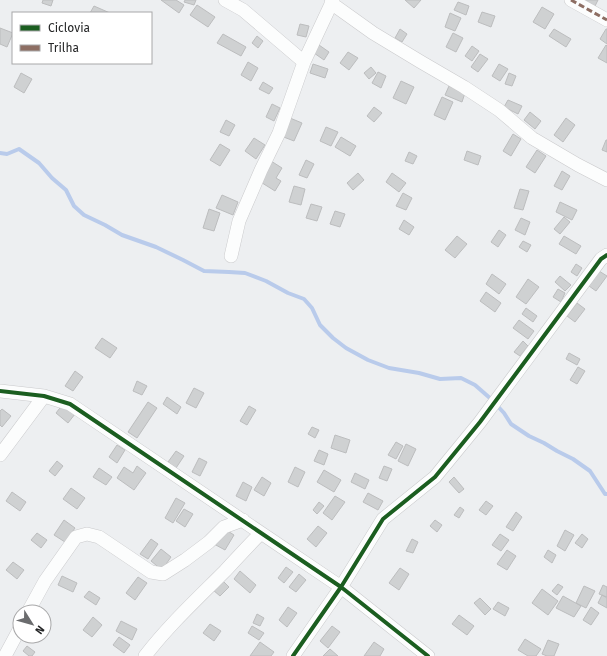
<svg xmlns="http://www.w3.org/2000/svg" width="607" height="656" viewBox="0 0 607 656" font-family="'Fira Sans',sans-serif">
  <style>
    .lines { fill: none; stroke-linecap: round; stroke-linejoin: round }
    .stream { stroke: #b9cbeb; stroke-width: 4 }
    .building { fill: #cfd1d2; stroke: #bcbdbe }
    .minor-casing { stroke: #cacacc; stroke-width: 14 }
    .minor { stroke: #fcfdfd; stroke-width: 13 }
    .quiet { stroke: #8d6e63; stroke-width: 3; stroke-dasharray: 6 3; stroke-linecap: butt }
    .cycleway-casing { stroke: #fff; stroke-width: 6 }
    .cycleway { stroke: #1b5e20; stroke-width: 4 }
  </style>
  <rect width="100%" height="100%" fill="#edeff1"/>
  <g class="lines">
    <path class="stream" d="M0,153L7,154L19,149L39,163L52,178L66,190L74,206L84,215L105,225L122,235L156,247L183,260L204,271L229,272L245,273L266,281L288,293L304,299L312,308L320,325L333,338L346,348L368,360L389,368L419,373L440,379L461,378L475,385L491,399L504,413L511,424L529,436L544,443L557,451L573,459L590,471L605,494H607"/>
  </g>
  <path class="building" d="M43,0H53L51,6L42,3Z
    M161,0H176L184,5L179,13Z
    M185,0H196L194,5L184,2Z
    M405,0H421L414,8Z
    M582,0H598L594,8Z
    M458,2L469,6L466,15L454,10Z
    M197,5L215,17L208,27L190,15Z
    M94,6L110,13H90Z
    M542,7L554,14L545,29L533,22Z
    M482,12L495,16L491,27L478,22Z
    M450,13L461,18L455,31L445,27Z
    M300,24L309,26L306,37L297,35Z
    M0,28L13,33L7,47L0,44Z
    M400,29L407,34L402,42L395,38Z
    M554,29L571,39L566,47L549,36Z
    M606,29H607V44L600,39Z
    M453,33L463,38L456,52L446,47Z
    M223,34L246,47L241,56L217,43Z
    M257,36L263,41L258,48L252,43Z
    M319,45L329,52L324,60L314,53Z
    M606,45L607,46V63L598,58Z
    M472,46L479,51L472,61L465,56Z
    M348,52L358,58L349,70L340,63Z
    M480,54L488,59L478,72L471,67Z
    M248,62L258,68L251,81L241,75Z
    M313,64L328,69L325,78L310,73Z
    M499,64L508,69L500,81L492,76Z
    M371,67L376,73L369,79L364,73Z
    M378,72L386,76L381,88L372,83Z
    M21,73L32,79L24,93L14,87Z
    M509,73L516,76L512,86L505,84Z
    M401,81L414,87L406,104L393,98Z
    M263,82L273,88L269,94L259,89Z
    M449,86L465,93L462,102L445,95Z
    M442,97L453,102L445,120L434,115Z
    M508,100L522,106L518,114L504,107Z
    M272,104L280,108L274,121L266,117Z
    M374,107L382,113L374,122L367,116Z
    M530,112L541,121L535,129L524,120Z
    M290,118L302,123L294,141L281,136Z
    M566,118L575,125L563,142L554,135Z
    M226,120L235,125L229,136L220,132Z
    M326,127L338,132L331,146L320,141Z
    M513,134L521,139L511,156L503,151Z
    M341,137L356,146L350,156L335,147Z
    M254,138L265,145L256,159L245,151Z
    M606,140H607V152L602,150Z
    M220,144L230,150L220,166L210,160Z
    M537,150L546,156L535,173L526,167Z
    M467,151L481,156L478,165L464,160Z
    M409,152L417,156L413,164L405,161Z
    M306,160L314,164L307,178L299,175Z
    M271,161L282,168L276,178L281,181L275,191L259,181Z
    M562,171L570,176L562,190L554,186Z
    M358,173L364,180L353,190L347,183Z
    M392,173L406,183L399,192L386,182Z
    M294,186L305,189L301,205L289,202Z
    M520,189L529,191L523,210L514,208Z
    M403,193L412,198L406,210L396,206Z
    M222,195L238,202L233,215L216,208Z
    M560,202L577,210L572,220L556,212Z
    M311,204L322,207L317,221L306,218Z
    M209,209L220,213L214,231L203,228Z
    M335,211L345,214L340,227L330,224Z
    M564,217L570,222L560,234L554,229Z
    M521,218L530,222L525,235L515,230Z
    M404,220L414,227L409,235L399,229Z
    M499,230L506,235L498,247L491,242Z
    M457,236L467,244L455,258L445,250Z
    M564,236L581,246L576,254L559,244Z
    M523,241L531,245L527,252L519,247Z
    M576,264L582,268L577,276L571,272Z
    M599,271L607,276L596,291L589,286Z
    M492,274L506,284L499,294L486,284Z
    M560,276L571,285L565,291L555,282Z
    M528,279L539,287L526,304L516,297Z
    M558,289L565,293L561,302L553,297Z
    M486,292L501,303L495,312L480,301Z
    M577,303L585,309L575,322L567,316Z
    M526,308L537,316L533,322L522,314Z
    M519,320L534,331L528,339L513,328Z
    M102,338L117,348L110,358L95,348Z
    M523,341L528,346L520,356L514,352Z
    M569,353L580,359L577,365L566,359Z
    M578,367L585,371L577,384L570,380Z
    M75,371L83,377L73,391L65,386Z
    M137,381L147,386L142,395L133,391Z
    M194,388L204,393L196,408L186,403Z
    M167,397L181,407L177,414L163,404Z
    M148,402L157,408L137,438L128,432Z
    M63,404L75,414L68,423L56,413Z
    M249,406L256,410L247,425L240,421Z
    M2,409L11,416L2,427L0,425V411Z
    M312,427L319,430L315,438L308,434Z
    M335,435L350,440L346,453L331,448Z
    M396,442L403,446L396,459L388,455Z
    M406,444L416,449L408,466L398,461Z
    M117,445L125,450L117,463L109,457Z
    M319,450L328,454L324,465L314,461Z
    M176,451L184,456L176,468L168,462Z
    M199,458L207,462L200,476L192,472Z
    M57,461L63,466L55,476L49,471Z
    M137,466L146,473L134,490L117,478L124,467L133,473Z
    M384,466L392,469L387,481L379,478Z
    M295,467L305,472L298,487L288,482Z
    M99,468L112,477L106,485L93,477Z
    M324,470L341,480L334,492L317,482Z
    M355,473L369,480L365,489L351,482Z
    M262,477L271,483L264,496L254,490Z
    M454,477L464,489L459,493L449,482Z
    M243,482L252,487L246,501L236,496Z
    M71,488L85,498L77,509L63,499Z
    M12,492L26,502L20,511L6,501Z
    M368,493L383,501L378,510L363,502Z
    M335,496L345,502L332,520L323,513Z
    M176,498L185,503L173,523L165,518Z
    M486,501L493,506L486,515L479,510Z
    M319,502L324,506L317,514L313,510Z
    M460,507L464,510L459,518L454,515Z
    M184,509L193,514L185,527L176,521Z
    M516,512L522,517L513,531L506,527Z
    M64,520L75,528L65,542L54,535Z
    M435,520L442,525L437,532L430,526Z
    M318,526L327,533L316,547L307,539Z
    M223,528L234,535L225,550L214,544Z
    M565,530L574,535L565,551L557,546Z
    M37,533L47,540L41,548L31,540Z
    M500,534L509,540L501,551L492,545Z
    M582,534L588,539L582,548L575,543Z
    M151,539L158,544L148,559L140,554Z
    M412,539L418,542L413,553L406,551Z
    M161,549L171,557L162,570L151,561Z
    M507,550L516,556L507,570L497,564Z
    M548,550L556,555L552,563L544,557Z
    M13,562L24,570L17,579L6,570Z
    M286,567L293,572L284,583L278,578Z
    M400,568L409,574L399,590L389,583Z
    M240,571L256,585L250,593L234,579Z
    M299,574L306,580L296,592L289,587Z
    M62,576L77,583L73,592L58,585Z
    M138,577L147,583L135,600L126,593Z
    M222,580L229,587L220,596L213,590Z
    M558,584L563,587L557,595L552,591Z
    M603,585L607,587V597L599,594Z
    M584,586L595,591L586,608L576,603Z
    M542,589L558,601L548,615L532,603Z
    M89,591L100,598L96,605L84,597Z
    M602,595L607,598V608L598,603Z
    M563,596L581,606L574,617L556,608Z
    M480,598L491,609L485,615L474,603Z
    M498,602L509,608L505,616L493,609Z
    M288,607L297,613L287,627L279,620Z
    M591,607L599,613L591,625L583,620Z
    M257,614L264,618L260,626L253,623Z
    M459,615L474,626L467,635L452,624Z
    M93,617L102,625L92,637L83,630Z
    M121,621L137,629L132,640L116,631Z
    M210,624L221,631L214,641L203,633Z
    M252,626L264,633L259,640L248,633Z
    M332,626L340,632L328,648L320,641Z
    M119,637L130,645L124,653L113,645Z
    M525,639L541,649L536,656H528L518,650Z
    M548,640L559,644L554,656H547L542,654Z
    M260,642L274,652L271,656H250Z
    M374,642L384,649L380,656H364Z
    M27,646L35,652L32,656H29L23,651Z
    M330,649L338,656H323Z"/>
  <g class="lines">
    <g class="minor-casing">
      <path id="minor" d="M225,0L243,10L304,62
        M571,0L607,20
        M331,3L373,33L421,62L464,87L499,110L532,138L578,165L607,180
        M231,256L239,221L261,170L279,133L304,62L333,0
        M0,391L44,396L70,404L341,587L428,656
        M0,455L44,396
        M28,612L45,581L76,537L87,534L99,537L151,572L163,574L185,560L209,542L224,527L243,520
        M5,656L20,628
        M145,656C169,625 197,599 225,571C237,558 249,545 261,533
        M293,656L341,587L383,519L435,477L480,422L601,259L607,255"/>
    </g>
    <use href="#minor" class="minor"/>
    <path class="quiet" d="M571,0L607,20"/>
    <g class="cycleway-casing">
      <path id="cycleway" d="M0,391L44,396L70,404L341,587L428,656
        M293,656L341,587L383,519L435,477L480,422L601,259L607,255"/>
    </g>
    <use href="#cycleway" class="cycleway"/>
  </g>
  <rect x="12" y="12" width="140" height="52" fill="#ffffff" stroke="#a8a8a9"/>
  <rect x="20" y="25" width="20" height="6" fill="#1b5e20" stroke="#a8a8a9"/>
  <text x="48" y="32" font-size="12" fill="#252627">Ciclovia</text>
  <rect x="20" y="45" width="20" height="6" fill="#8d6e63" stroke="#a8a8a9"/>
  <text x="48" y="52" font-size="12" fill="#252627">Trilha</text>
  <g transform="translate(32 624) rotate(127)"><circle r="19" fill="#ffffff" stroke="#a8a8a9"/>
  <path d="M0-3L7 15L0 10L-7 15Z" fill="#6b6c6e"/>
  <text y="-6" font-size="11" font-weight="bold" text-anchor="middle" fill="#252627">N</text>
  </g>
</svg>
